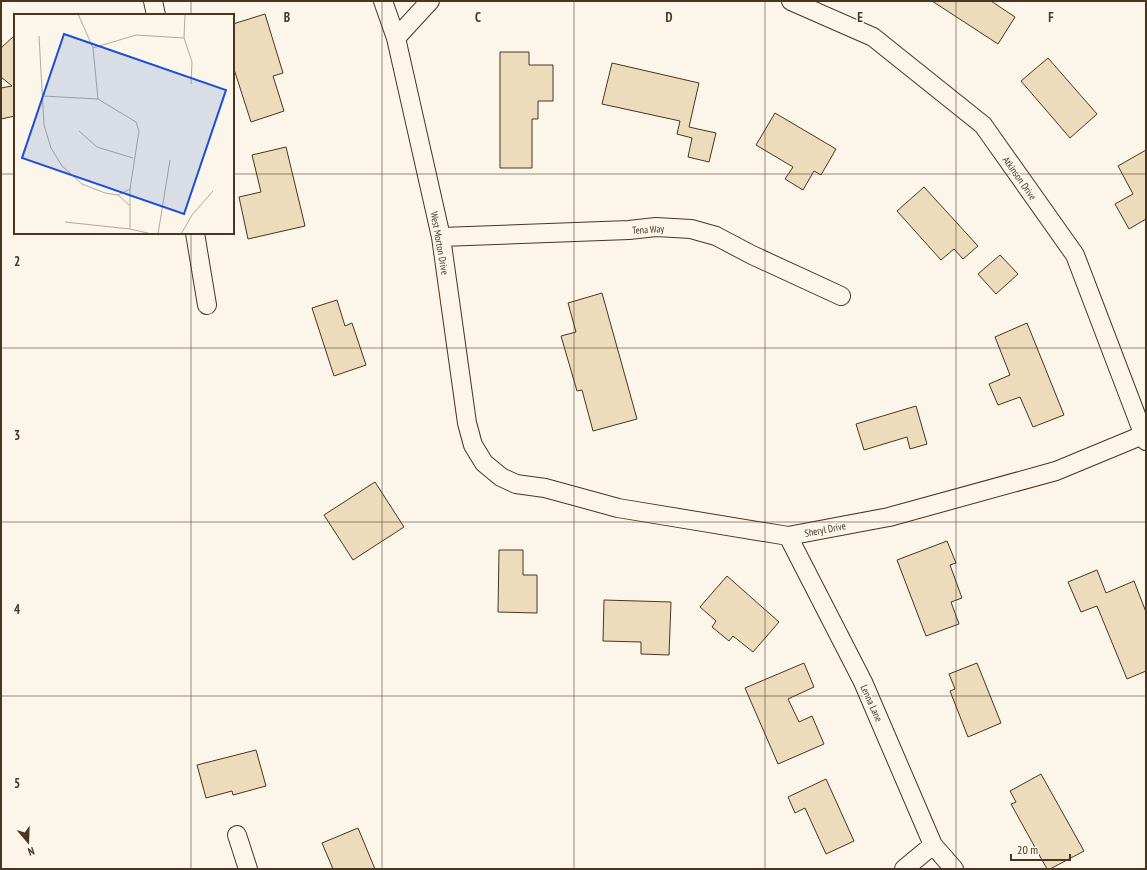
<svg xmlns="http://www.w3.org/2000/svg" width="1147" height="870" viewBox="0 0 1147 870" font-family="'PT Sans Narrow',sans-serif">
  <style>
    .building { fill: #ecdcbc; stroke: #4a3520 }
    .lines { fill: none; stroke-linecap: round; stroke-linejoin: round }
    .minor-casing { stroke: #4a3520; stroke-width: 20 }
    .minor { stroke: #fbf6e9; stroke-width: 18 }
    .grid { fill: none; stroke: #4a3520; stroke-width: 1; stroke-opacity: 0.55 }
    .labels { text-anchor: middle; stroke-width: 3; stroke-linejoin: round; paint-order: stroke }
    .street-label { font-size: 10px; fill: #4a3520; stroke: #fbf6e9 }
    .inset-road { fill: none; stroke: #b4a999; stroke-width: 1 }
    .view { fill: #1d4ed8; fill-opacity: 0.15; stroke: #1d4ed8; stroke-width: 2 }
    .inset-edge { fill: none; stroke: #4a3520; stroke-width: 2 }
    .grid-label { font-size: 13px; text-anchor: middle; font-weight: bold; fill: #4a3520; stroke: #fbf6e9; stroke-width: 3; stroke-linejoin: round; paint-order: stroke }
  </style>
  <rect width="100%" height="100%" fill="#fbf6e9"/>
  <path class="building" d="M932,1H991L1015,17L998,44Z
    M265,14L283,73L273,76L284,111L251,122L233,66V24Z
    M15,35V116L1,119V88L12,86L1,77V48Z
    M500,52H529V65H553V101H538V119H532V168H500Z
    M1048,58L1097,114L1070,138L1021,81Z
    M612,63L699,83L689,127L716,133L709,162L688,157L692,138L677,134L680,121L602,104Z
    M775,113L836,149L821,175L814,171L803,190L785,179L793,167L756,145Z
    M286,147L305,226L248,239L239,197L261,192L252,155Z
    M1146,150V219L1129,229L1115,204L1133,194L1118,166Z
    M924,187L978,246L963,259L954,249L941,260L897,211Z
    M1000,255L1018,274L996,294L978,274Z
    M602,293L637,419L593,431L582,390L577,391L561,336L576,332L568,303Z
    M337,300L345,326L352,323L366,365L334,376L312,308Z
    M1027,323L1064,415L1033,427L1020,397L998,405L989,384L1010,375L995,337Z
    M916,406L927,444L910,449L907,437L864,450L856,424Z
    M375,482L404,527L353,560L324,515Z
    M947,541L956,563L950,565L962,598L951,602L959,624L926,636L897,560Z
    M499,550H523V575H537V613L498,612Z
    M1097,570L1106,593L1134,581L1146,612V671L1127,679L1097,606L1081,612L1068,582Z
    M727,576L779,622L753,652L733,636L729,641L712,627L716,621L700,607Z
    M604,600L671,602L669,655L641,654V642L603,641Z
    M804,663L814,687L788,699L799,722L812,716L824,744L778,764L745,688Z
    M977,663L1001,723L968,737L950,691L955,689L949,674Z
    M256,750L266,786L233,795L232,791L206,798L197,765Z
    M1041,774L1084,851L1050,869H1047L1011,804L1016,802L1010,791Z
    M826,779L854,841L826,854L805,808L795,813L788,797Z
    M358,828L375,869H333L322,843Z"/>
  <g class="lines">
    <g class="minor-casing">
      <path id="minor" d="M153,1L156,15
        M383,1L396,38L441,237L467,423L473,445L484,463L501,477L516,484L545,488L618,508L788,536L889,517L1056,471L1143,435
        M791,1L873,37L983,125L1075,255L1146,441
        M396,38L430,1
        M195,233L207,305
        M441,237L629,230L656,227L691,229L716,236L752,255L841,296
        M788,536L863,682L933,845L954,869
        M237,835L248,869
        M904,869L933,845"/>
    </g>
    <use href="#minor" class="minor"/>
  </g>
  <path class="grid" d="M191,1V15M382,1V869M574,1V869M765,1V869M956,1V869M1,174H15M233,174H1146M191,233V869M1,348H1146M1,522H1146M1,696H1146"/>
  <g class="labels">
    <g class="street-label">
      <text transform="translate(1020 178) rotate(55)" y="4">Atkinson Drive</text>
      <text transform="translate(648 229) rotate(-3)" y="4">Tena Way</text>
      <text transform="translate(440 243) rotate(80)" y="4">West Morton Drive</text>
      <text transform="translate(825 529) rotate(-11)" y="4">Sheryl Drive</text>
      <text transform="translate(872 703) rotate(66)" y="4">Lenna Lane</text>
    </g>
  </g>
  <g transform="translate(14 14)">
    <rect width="220" height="220" fill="#fbf6e9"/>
    <path class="inset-road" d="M64,0L79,34L84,85M171,0L170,24L178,48L177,70M25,22L30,111L37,134L48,152L68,170L91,179L104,181L116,175M79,34L122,21L170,24M29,82L84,85L122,108L125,117L116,175V215L138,220M65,117L83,133L119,144M104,181L115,191M51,208L116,215M144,220L156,146M167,220L178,201L199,177"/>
    <path class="view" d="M50,20L212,76L170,200L8,144Z"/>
    <rect width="220" height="220" class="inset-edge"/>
  </g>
  <g class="grid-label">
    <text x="287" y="22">B</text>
    <text x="478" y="22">C</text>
    <text x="669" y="22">D</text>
    <text x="860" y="22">E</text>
    <text x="1051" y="22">F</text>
    <text x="17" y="266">2</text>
    <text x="17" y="440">3</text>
    <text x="17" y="614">4</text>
    <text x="17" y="788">5</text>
  </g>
  <rect width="1147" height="870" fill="none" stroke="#4a3520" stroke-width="4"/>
  <g transform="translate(28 842) rotate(161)" stroke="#fbf6e9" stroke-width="3" paint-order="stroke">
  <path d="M0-3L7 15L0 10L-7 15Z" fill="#4a3520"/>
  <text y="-6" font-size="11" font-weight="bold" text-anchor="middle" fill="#4a3520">N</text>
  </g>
  <path d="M1011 854v6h59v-6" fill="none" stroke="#4a3520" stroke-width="2"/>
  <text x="1017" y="854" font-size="12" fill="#4a3520" stroke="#fbf6e9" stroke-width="3" paint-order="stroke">20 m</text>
</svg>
